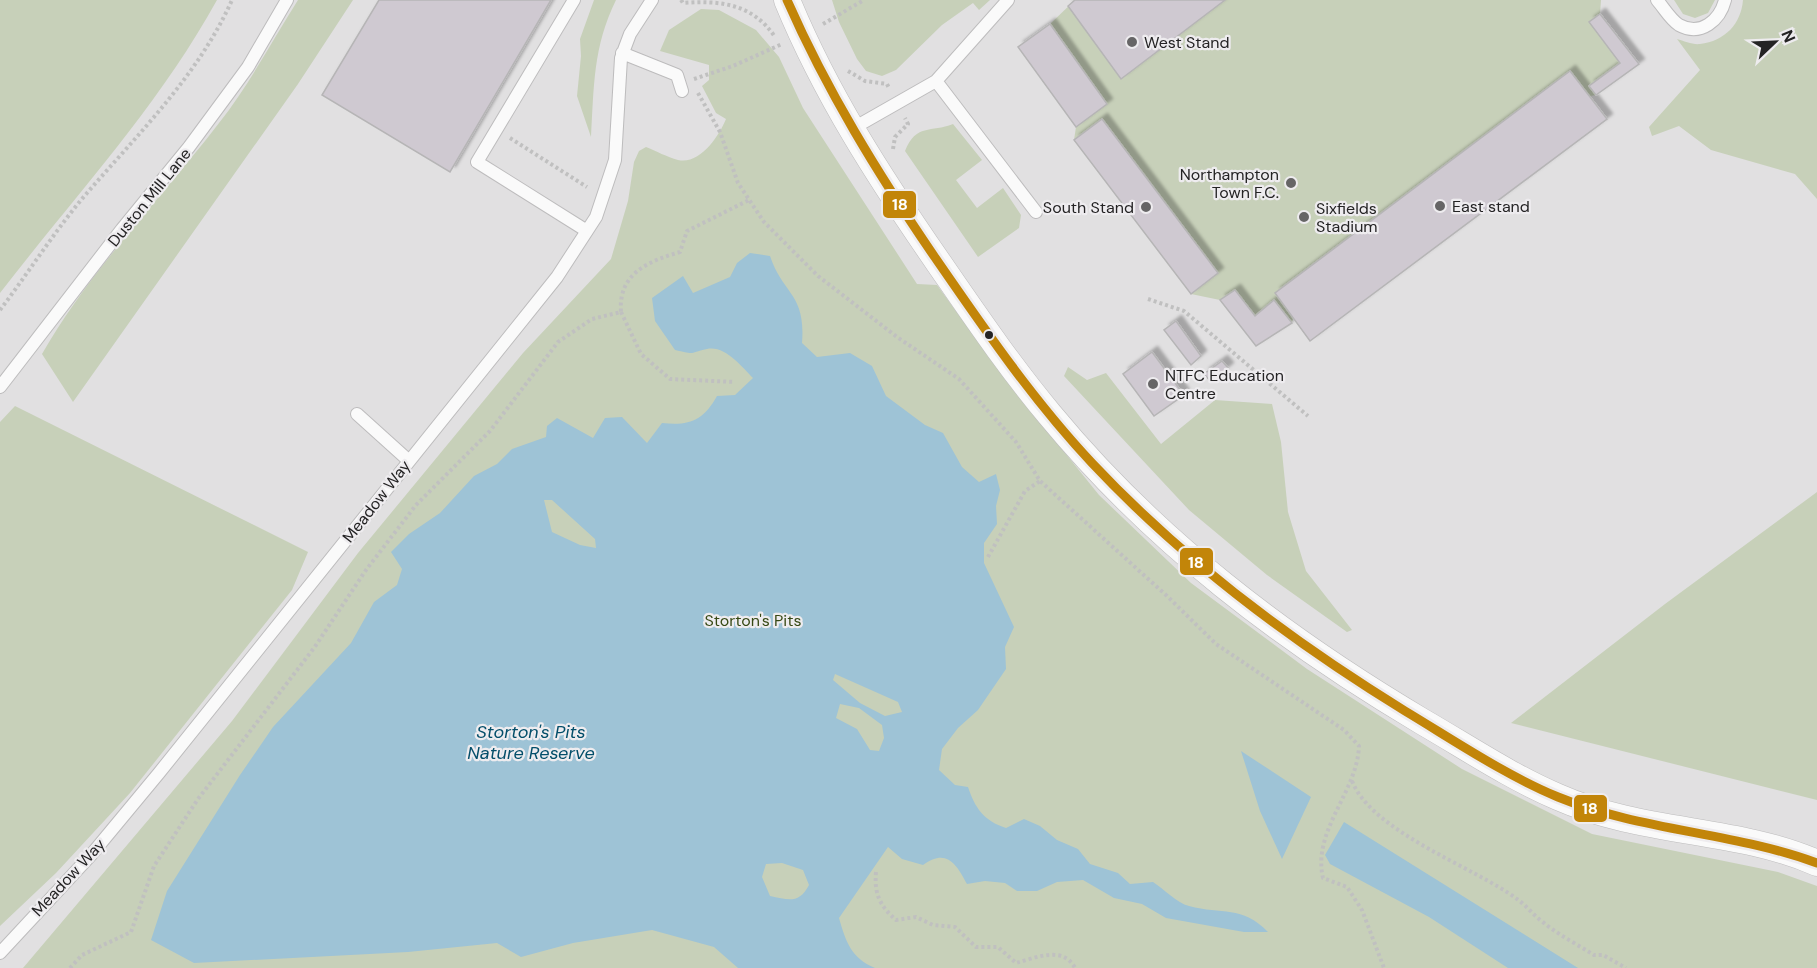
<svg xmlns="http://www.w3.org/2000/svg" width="1817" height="968" viewBox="0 0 1817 968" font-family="'DM Sans',sans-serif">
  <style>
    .green { fill: #c7d0b9 }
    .water { fill: #9ec3d6; fill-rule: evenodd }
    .building { fill: #cfc9d1; stroke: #b6b5b6; stroke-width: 1.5; filter: url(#shadow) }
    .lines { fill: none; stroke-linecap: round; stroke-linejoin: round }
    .service-casing { stroke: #bdbcbd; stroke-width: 14 }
    .minor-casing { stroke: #bdbcbd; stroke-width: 27 }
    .path { stroke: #c0c0c0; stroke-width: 4; stroke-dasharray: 3 3; stroke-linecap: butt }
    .service { stroke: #fafafa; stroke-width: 12 }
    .minor { stroke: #fafafa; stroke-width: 26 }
    .bus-1-casing { stroke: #eeecef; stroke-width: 14 }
    .bus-1 { stroke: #c28509; stroke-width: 9 }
    .poi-dot { fill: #666566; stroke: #eeecef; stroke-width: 2 }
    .bus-dot { fill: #242324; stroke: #eeecef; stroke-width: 2 }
    .labels { text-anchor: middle; stroke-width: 4.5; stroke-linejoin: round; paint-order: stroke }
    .poi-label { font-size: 16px; fill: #242324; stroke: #eeecef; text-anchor: start }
    .street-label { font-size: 16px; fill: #242324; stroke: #eeecef }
    .park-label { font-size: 16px; fill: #374915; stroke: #eeecef }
    .water-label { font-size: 18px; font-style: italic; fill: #034e6a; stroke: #eeecef }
    .line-badge { stroke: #eeecef; stroke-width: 2 }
    .badge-label { font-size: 16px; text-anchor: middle; font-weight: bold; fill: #fff }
  </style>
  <defs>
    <filter id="shadow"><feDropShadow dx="5.5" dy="-5.5" stdDeviation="1.5" flood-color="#0004"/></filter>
  </defs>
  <rect width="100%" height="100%" fill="#e1e0e1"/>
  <path class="green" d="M0,0H217C158,107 74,197 0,293Z
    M298,0H353L298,84L73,402L42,354C90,270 160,200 219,123C249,85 272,41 298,0Z
    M594,0H616C593,47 594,86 591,137L577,96L581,56L580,39Z
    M832,0H990L979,10L973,3L942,25L896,70L882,76L866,71L857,59L839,22Z
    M1075,0H1601L1600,14L1639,64L1596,95L1590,96L1607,119L1310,341L1293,318L1292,323L1256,346L1220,300L1191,294L1074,140L1076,127L1018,47L1050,24Z
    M1674,0H1715L1708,13L1695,18L1683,14Z
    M1743,0H1817V199L1795,174L1711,150L1679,126L1652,136L1649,127L1700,70L1677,39C1684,41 1693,45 1700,44C1725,41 1741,24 1743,0Z
    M701,9L719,10L756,30L779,57L803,108L917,284L937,285L1006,380L1099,495L1191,583L1307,669L1462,769L1592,834L1778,872L1817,886V968H23L232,721L358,553L523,353L611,259L628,201L634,162L639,151L646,147C656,151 667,157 678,160C700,165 719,136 726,119L716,113L702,86L709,80V65L660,51L669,30Z
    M953,124L982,160L956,180L977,208L1003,188L1021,215L1019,228L978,257L905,151C916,123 931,133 953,124Z
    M1068,367L1087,380L1106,373L1161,444L1215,400L1272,404L1281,442L1288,512L1306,571L1352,630L1347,632L1267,575L1189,510L1064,376Z
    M15,406L308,552L292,590L130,793L56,873L0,926V422Z
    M1817,492V800L1511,723L1665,604Z"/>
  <path class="water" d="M750,253L770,256C783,295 806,293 802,343L817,357L850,353L872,366L886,396L925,425L943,433L962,467L979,482L996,474L1000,490L996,506L997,524L984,543V563L1014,627L1005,647L1006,669L978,710L958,728L942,749L939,770L955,785L968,787C975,808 984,821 1006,828L1024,819L1040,826L1057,840L1078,849L1090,864L1118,873L1130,884L1153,882C1164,889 1177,903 1189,906C1222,915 1242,905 1268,932H1244L1166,918L1142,904L1114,898L1083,880L1057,882L1037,891H1017L1005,883L985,881L967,884C956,863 946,848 923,865L902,859L888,847L839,918C846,942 851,958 875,968H738L714,947L652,930L573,943L521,957L497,943L408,952L194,963L151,940L167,891L240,775L273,727L351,643L374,602L397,585L402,569L391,552L409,534L440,513L474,476L497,464L512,449L546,437L547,426L557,418L593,438L605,418L622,417L647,443L662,423C689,426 703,421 717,396L735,395L753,378C742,367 725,345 707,349C689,353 696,355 675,350L655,321L652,298L683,276L693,293L730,277L737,263ZM544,500H552L595,539L596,548L580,545L552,532ZM835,674L898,702L902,712L885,716L860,703L833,680ZM840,704L859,708L882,725L884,738L879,751L870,750L857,729L836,718ZM782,863L803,870L809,885C799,904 789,900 770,896L762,877L766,864Z
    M1241,751L1311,797L1282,859L1260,811Z
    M1344,822L1578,968H1508L1429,917L1330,864L1325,855Z"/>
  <path class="building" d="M379,0H551L450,172L322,95Z
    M1075,0H1225L1121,79L1068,6Z
    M1600,14L1639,64L1596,95L1589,86L1620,63L1589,22Z
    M1050,24L1107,104L1076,127L1018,47Z
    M1570,71L1607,119L1310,341L1275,293Z
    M1102,119L1218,273L1191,294L1074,140Z
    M1235,290L1255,316L1274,300L1292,323L1256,346L1220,300Z
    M1176,321L1201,356L1191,365L1164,330Z
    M1152,352L1184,395L1154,416L1123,374Z
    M1222,361L1228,368L1211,382L1204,374Z"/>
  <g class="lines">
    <g class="service-casing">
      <path id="service" d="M574,0L477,162L587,231
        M1657,0C1664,8 1670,19 1679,25C1701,37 1720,20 1725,0
        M622,53L677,75L682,91
        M936,81L1036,212
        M850,130L936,81L1008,0
        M0,387L122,229L189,147L248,67L287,0
        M357,414L408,460
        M0,953L91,855L159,773L557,277L596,217L615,160L621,58L630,34L652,0"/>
    </g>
    <g class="minor-casing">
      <path id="minor" d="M787,0C826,95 880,178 938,262C974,314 1009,366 1050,415C1154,541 1283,639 1423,722C1468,748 1511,777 1558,797C1644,835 1735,827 1817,863"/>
    </g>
    <path class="path" d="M681,0L683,3C720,0 753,4 775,37
      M823,24L864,0
      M848,71L865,81L887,84L889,88
      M694,79L733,66L782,44
      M698,93L720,132L738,183L764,222L818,276L897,337L959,379L1016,442L1040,481L1167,596L1216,644L1344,730L1359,746C1357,793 1312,830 1323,878L1347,887L1362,910L1384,968
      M510,138L587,187
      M893,149L895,137L908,124L905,118
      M1148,299L1184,311L1308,416
      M0,310C29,272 56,229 87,193C140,132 199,74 232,0
      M621,312L641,354L670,379L735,382
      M988,557L1025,491L1040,481
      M1352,781C1372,832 1474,867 1517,899C1527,906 1534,916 1544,923C1559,935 1578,945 1594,955H1603L1626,968
      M876,872C874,894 880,906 896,920L916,917L933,925L955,927L976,947H998L1016,963C1035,958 1063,945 1075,968
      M70,968L82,955L131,932L154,866L198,799L314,648L366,570L416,505L490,431L558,342L592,319L621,312C618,273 649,261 680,252L687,231L749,200"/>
    <use href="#service" class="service"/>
    <use href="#minor" class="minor"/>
    <g class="bus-1-casing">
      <path id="bus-1" d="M787,0C827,91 878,174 934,256C983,327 1032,399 1092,463C1184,561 1291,641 1405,711C1455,741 1505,775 1558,797C1641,831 1733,832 1817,863"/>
    </g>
    <use href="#bus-1" class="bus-1"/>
  </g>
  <g class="poi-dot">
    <circle cx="1132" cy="42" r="6"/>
    <circle cx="1291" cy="183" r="6"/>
    <circle cx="1440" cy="206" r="6"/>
    <circle cx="1146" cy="207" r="6"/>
    <circle cx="1304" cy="217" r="6"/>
    <circle cx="1153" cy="384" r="6"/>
  </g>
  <circle class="bus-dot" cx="989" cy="335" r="5"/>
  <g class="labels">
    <g class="poi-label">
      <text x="1144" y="48">West Stand</text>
      <text x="1279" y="180" text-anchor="end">Northampton<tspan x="1279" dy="18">Town F.C.</tspan></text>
      <text x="1452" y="212">East stand</text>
      <text x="1134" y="213" text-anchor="end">South Stand</text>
      <text x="1316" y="214">Sixfields<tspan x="1316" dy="18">Stadium</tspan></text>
      <text x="1165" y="381">NTFC Education<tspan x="1165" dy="18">Centre</tspan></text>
    </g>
    <g class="street-label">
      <text transform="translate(149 197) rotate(-51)" y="6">Duston Mill Lane</text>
      <text transform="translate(376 501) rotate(-52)" y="6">Meadow Way</text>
      <text transform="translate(68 877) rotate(-47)" y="6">Meadow Way</text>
    </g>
    <g class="park-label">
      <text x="753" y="626">Storton's Pits</text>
    </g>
    <g class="water-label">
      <text x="531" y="738">Storton's Pits<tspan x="531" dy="21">Nature Reserve</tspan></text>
    </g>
  </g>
  <g class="line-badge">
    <rect x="882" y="190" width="35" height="29" rx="6" fill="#c28509"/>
    <rect x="1179" y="547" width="35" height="29" rx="6" fill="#c28509"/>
    <rect x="1573" y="794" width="35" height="29" rx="6" fill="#c28509"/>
  </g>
  <g class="badge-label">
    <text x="900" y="210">18</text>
    <text x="1196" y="568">18</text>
    <text x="1590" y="814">18</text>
  </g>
  <g transform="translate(1775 42) rotate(67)" stroke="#eeecef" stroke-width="4.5" paint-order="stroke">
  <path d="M0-4.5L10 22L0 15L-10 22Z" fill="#242324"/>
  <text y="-9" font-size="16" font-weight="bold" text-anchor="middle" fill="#242324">N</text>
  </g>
</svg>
